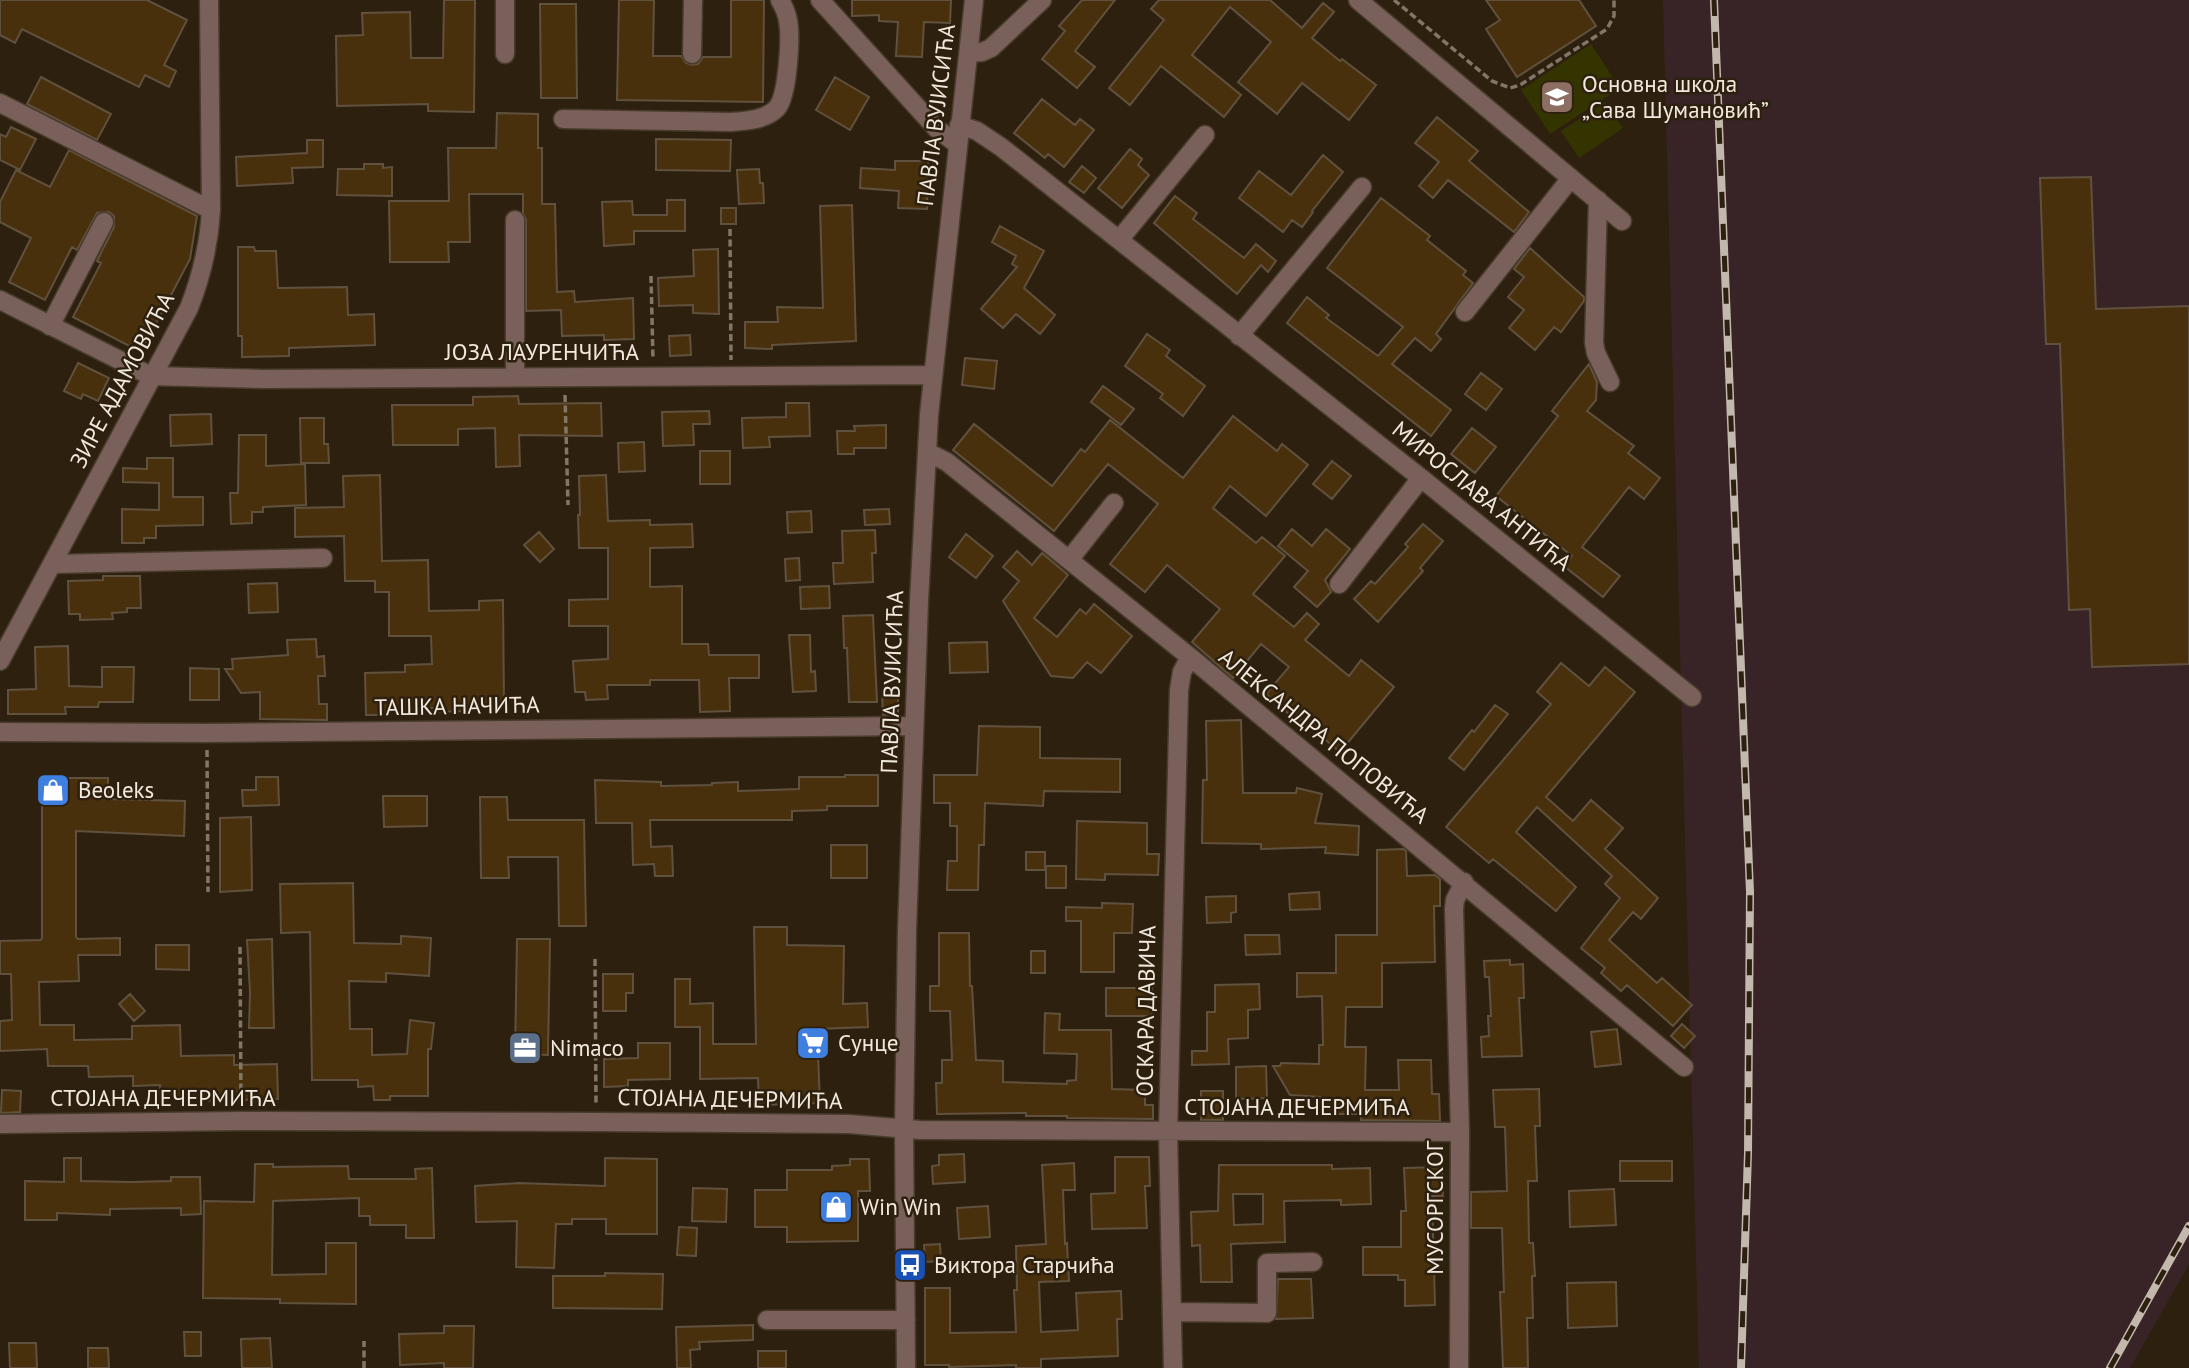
<svg xmlns="http://www.w3.org/2000/svg" width="2189" height="1368" viewBox="0 0 2189 1368" font-family="'PT Sans',sans-serif">
  <style>
    .industrial { fill: #382427 }
    .green { fill: #343400 }
    .building { fill: #49300d; stroke: #60513e; stroke-width: 2; fill-rule: evenodd }
    .lines { fill: none; stroke-linecap: round; stroke-linejoin: round }
    .minor-casing { stroke: #493c2c; stroke-width: 21 }
    .path { stroke: #827667; stroke-width: 3.5; stroke-dasharray: 7 3.5; stroke-linecap: butt }
    .minor { stroke: #79605a; stroke-width: 18 }
    .rail-casing { stroke: #c3b8ac; stroke-width: 8 }
    .rail { stroke: #2e200f; stroke-width: 5; stroke-dasharray: 16; stroke-linecap: butt }
    .labels { text-anchor: middle; stroke-width: 5; stroke-linejoin: round; paint-order: stroke }
    .poi-label { font-size: 23px; fill: #f2e9de; stroke: #2e200f; text-anchor: start }
    .street-label { font-size: 23px; fill: #f2e9de; stroke: #2e200f }
  </style>
  <rect width="100%" height="100%" fill="#2e200f"/>
  <path class="industrial" d="M1663,0H2189V1264L2130,1368H1699Z"/>
  <path class="green" d="M1591,44L1620,88L1550,134L1521,90Z
    M1605,102L1623,128L1579,158L1561,131Z"/>
  <path class="building" d="M0,0H147L187,20L164,65L176,71L169,87L145,75L139,87L22,29L15,43L0,35Z
    M444,0H475L474,112L428,111V104L337,106L336,36L363,35L362,13L410,12L411,58H443Z
    M619,0H654L653,56H681L686,63L692,65L698,64L703,57H731V0H764L763,102L617,100Z
    M852,0H951L950,23L924,22L922,57L896,56L898,22L879,21V15L852,16Z
    M1082,0H1115L1075,51L1095,67L1077,88L1042,59L1065,31L1059,26Z
    M1159,0H1270L1302,28L1323,3L1334,12L1312,38L1340,61L1342,59L1376,85L1349,120L1302,83L1277,114L1238,82L1271,42L1230,7L1192,55L1241,95L1224,117L1161,66L1130,105L1109,88L1164,20L1151,9Z
    M1486,0H1579L1596,26L1517,77L1486,29L1500,20Z
    M540,4H576L577,98H541Z
    M41,77L111,114L97,140L27,104Z
    M835,77L869,97L850,130L816,110Z
    M1042,99L1075,125L1080,119L1094,130L1064,167L1048,154L1045,158L1014,133Z
    M497,113L538,114V148H542V204H555L557,292L574,291L575,302L633,298L634,339L604,340V335L562,336L561,310L526,311V220L523,213V194H469L470,242H448L449,262H390L389,201H449L448,148H496Z
    M1437,117L1478,151L1469,161L1529,212L1514,232L1448,180L1433,198L1419,186L1439,162L1415,143Z
    M11,127L36,139L20,170L0,160V134L6,137Z
    M656,139L731,140L730,171L656,170Z
    M307,140H323V167L292,168L293,183L237,186L236,157L307,153Z
    M1130,149L1142,159L1138,165L1149,175L1122,208L1098,188Z
    M69,150L197,216L190,259L141,352L73,317L101,263L97,261L114,227V216L109,212L97,213L77,250L72,247L45,300L9,282L31,238L0,222V202L16,170L50,187Z
    M1323,155L1343,172L1312,211L1313,212L1302,227L1292,220L1283,232L1239,198L1259,171L1291,195Z
    M895,161H928L927,209L898,208L899,191L860,188L861,168L895,170Z
    M364,164H383V168L392,167V196L337,195L338,169H364Z
    M1082,166L1096,178L1084,193L1069,182Z
    M759,169L760,183H763L764,203L739,204L737,170Z
    M2091,177L2096,309L2189,306V664L2092,667L2090,609L2069,610L2060,344H2046L2040,178Z
    M1175,196L1197,213L1193,219L1244,258L1256,244L1276,261L1268,272L1261,265L1237,294L1154,223Z
    M1381,198L1430,236L1427,240L1466,271L1463,275L1473,283L1436,334L1441,339L1431,351L1415,338L1392,364L1451,410L1431,436L1287,323L1307,297L1329,315L1326,318L1378,356L1403,327L1327,268Z
    M667,200H685V231H634V244L604,246L602,202L632,201L633,215H667Z
    M852,205L856,341L772,345V349L745,348V322H778L777,307L823,308L820,206Z
    M721,208H736V224H721Z
    M1000,226L1044,251L1024,288L1055,315L1040,334L1016,314L1003,328L981,309L1017,267L1012,264L1016,256L992,242Z
    M238,247H254L255,251H276L278,288L347,287L348,315L374,314L375,345L289,348V356L242,357V336H238Z
    M1530,248L1584,297V301L1561,332L1554,327L1535,350L1509,328L1524,310L1508,297L1524,277L1514,269Z
    M718,249L719,314L693,313V305L659,306L658,278L694,276L693,250Z
    M1147,334L1170,350L1166,356L1205,386L1183,416L1160,398L1163,394L1125,366Z
    M690,335L691,355L670,356L669,336Z
    M965,358L997,361L994,389L962,385Z
    M78,363L109,378L98,401L83,394L81,399L64,391Z
    M1589,364L1597,382L1596,400L1587,411L1634,446L1628,453L1660,478L1644,499L1629,487L1582,547L1620,576L1603,597L1564,566L1572,556L1496,496L1558,416L1552,411Z
    M1481,373L1502,389L1486,410L1465,394Z
    M1103,386L1134,409L1121,425L1091,402Z
    M518,396L519,404L601,403L602,436L519,435L520,466L496,467L495,428L458,429V445H393L392,405H473V397Z
    M786,403H809L810,436L769,437L770,447L743,448L742,418L786,417Z
    M709,411L710,424H693L694,445L663,446L662,412Z
    M211,414L212,444L171,446L170,415Z
    M1233,416L1277,451L1282,444L1308,465L1266,516L1230,486L1213,508L1256,543L1262,537L1285,556L1253,594L1294,627L1307,613L1319,624L1305,640L1349,676L1361,660L1394,687L1340,752L1301,719L1298,722L1266,694L1289,667L1261,644L1233,678L1192,642L1220,609L1167,565L1145,592L1110,564L1158,504L1108,464L1054,531L953,450L974,424L1052,486L1081,449L1085,452L1110,420L1183,478Z
    M300,418H324V444H328L329,463H301Z
    M886,425V448H854V454H838L837,431H855L854,426Z
    M1472,428L1496,447L1475,473L1451,454Z
    M239,435H266V466L305,464L306,505L263,507V512H252V523L231,524L230,493H238Z
    M644,442L645,471L619,472L618,443Z
    M700,451H730V484H700Z
    M147,458H173V497H203V525L156,526V538H144V543H122V509L159,510V483L123,482V468L147,469Z
    M1332,461L1351,476L1332,499L1313,484Z
    M380,475L382,561L428,560L429,611L479,610V601L503,600L504,705L468,706V711L434,712V708L388,710V715H366L365,673L405,672V665L432,664L431,636H389V592H375V581H345L344,536L295,537V508L344,507L343,476Z
    M606,475L608,521L650,520V525L692,524L693,547L650,548V587L682,586V644H708L709,655H759V678H729L730,711L700,712L699,680H650V685H607L608,699L586,700L585,692H575L573,661L608,659V626H569V600L608,599V548H579L578,515H580L579,476Z
    M889,509L890,524L865,525L864,510Z
    M811,511L812,532L788,533L787,512Z
    M1423,524L1443,541L1420,568L1423,571L1378,622L1354,599L1371,581L1375,584L1408,547L1405,544Z
    M1292,529L1312,546L1326,529L1350,549L1325,580L1331,592L1317,607L1294,587L1308,571L1278,546Z
    M875,530L876,553H872L873,582L834,584L833,563H843L842,531Z
    M539,532L554,549L540,562L524,545Z
    M966,534L993,556L976,578L949,557Z
    M1017,551L1032,565L1042,553L1068,575L1034,618L1057,637L1080,609L1086,614L1094,604L1132,636L1101,673L1087,662L1073,678L1051,676L1003,601L1019,581L1003,567Z
    M799,558L800,580L786,581L785,559Z
    M103,576H140L141,608H127V612L112,613L113,619L80,620V614H69L68,581L103,580Z
    M277,583L278,612L249,613L248,584Z
    M829,586L830,608L801,609L800,587Z
    M873,615L877,702H849L847,648H844L843,616Z
    M789,635H810L811,672L815,671L816,691L793,692Z
    M316,639L317,657L324,656L325,676H318L319,704H327V720L260,719V692L241,693L225,669H233L232,659L288,655L287,640Z
    M987,642L988,672L950,673L949,643Z
    M68,646L69,686L102,687V667H134L133,702H99L98,707H65L66,714H8V690L36,689L35,647Z
    M1561,663L1589,686L1605,667L1635,692L1546,797L1573,821L1591,800L1623,828L1605,849L1658,898L1641,919L1633,912L1609,940L1657,983L1662,978L1692,1005L1673,1026L1627,985L1621,991L1601,973L1605,968L1581,948L1620,898L1605,884L1612,876L1537,807L1516,832L1576,887L1556,911L1493,859L1489,863L1446,827L1551,704L1537,692Z
    M190,668L219,669V700H190Z
    M882,694H898V715H883Z
    M1495,705L1508,714L1464,770L1449,758L1472,730L1474,732Z
    M1241,720L1243,793H1296L1297,788L1322,794L1315,823L1359,826L1358,855L1325,853L1326,847L1261,849V844L1202,843L1203,780H1207L1206,721Z
    M979,726L1040,727V758L1120,759V792L1044,791L1043,806L985,803L984,845H979L978,890H947L948,861H957V826H950V803H934V775H977Z
    M845,775H878V806H827V810L792,811V820H650L651,847L672,846L673,876H655L654,864L633,865L632,823H596L595,780L661,782V786L712,785V783L738,782V791L799,789V777H845Z
    M256,777H278L279,805L243,806L242,790H256Z
    M42,778H108V799L185,801L184,836L76,831V937L78,939L120,938V955H78L79,981L39,982L40,1025H74V1040L132,1039V1026L180,1025L181,1056L234,1055V1065L277,1064L278,1099L201,1101L200,1096L160,1097V1085L133,1086V1076L89,1077L88,1066H48L47,1049L0,1051V1021L12,1020L11,974H0V941L41,940L42,938Z
    M383,796H427V826L384,827Z
    M480,797H507L508,820H584L586,926H559L558,857H508L509,878H481Z
    M251,817L252,890L220,892V818Z
    M1077,821L1147,823V854H1159L1158,875L1105,874V880L1076,879Z
    M831,845H867V878H831Z
    M1404,849L1406,851L1407,876L1435,875L1440,879V906H1434L1435,962L1382,963V1007H1346L1345,1047H1366L1365,1090H1399L1398,1060H1431L1432,1094H1439L1440,1121L1361,1120V1114H1320V1097L1290,1095L1273,1066H1280L1281,1063L1319,1064V1045H1323L1322,996L1297,997V973H1336V935H1377V850Z
    M1026,852H1045V870H1026Z
    M1046,866H1066V888H1046Z
    M353,883L354,943L401,944V936L431,938L429,976L386,973V982L349,981L350,1029H372V1055L407,1054L410,1020L434,1023L431,1049H428V1096H390V1100H374L373,1086L358,1087V1080H312L310,932L281,933L280,884Z
    M1319,892L1320,909L1290,910L1289,894Z
    M1236,896V912L1231,913V922L1207,923L1206,897Z
    M1102,903L1133,904L1132,933H1114V972H1081V921H1066V907L1102,908Z
    M754,927H787V945L844,946L843,1004L867,1003L868,1027L817,1029L820,1103L759,1105L758,1078L700,1079V1027H675V979H690V1004L713,1003V1044H756Z
    M939,933H969L970,986H972L976,1060L1003,1061V1082L1067,1084V1081L1076,1080L1077,1054L1044,1053L1045,1013L1060,1014L1059,1030H1111L1112,1089L1145,1090V1105H1153V1119L1067,1118V1116H1026V1113L937,1114L936,1083H942V1060H952L950,1011H930V986H939Z
    M1245,935H1279L1280,954L1246,955Z
    M272,939L274,1028H249L250,992L247,940Z
    M517,939H550L548,1055L515,1054Z
    M156,945H189V970L156,969Z
    M1031,951H1045V973H1031Z
    M1510,960V965L1523,964L1524,998H1519L1522,1056L1482,1057L1481,1037L1489,1036L1488,1016H1491L1489,977H1485L1484,961Z
    M603,974H633V993H626V1011H603Z
    M1259,984L1260,1009L1248,1010V1038L1228,1039L1229,1064L1192,1065V1051H1207V1012H1215V985Z
    M1106,988H1152V1016H1106Z
    M130,994L145,1011L134,1021L119,1004Z
    M1682,1024L1695,1036L1684,1048L1671,1036Z
    M1617,1029L1621,1064L1595,1067L1591,1032Z
    M638,1043H670V1079L628,1080V1086L604,1087V1059L638,1058Z
    M1266,1066L1267,1098L1236,1099V1067Z
    M1539,1089L1540,1126H1535L1537,1181H1528L1529,1243H1533L1535,1276H1532L1533,1318H1527L1528,1368H1503L1500,1292H1504L1502,1228H1471V1192L1507,1191L1505,1127H1495L1493,1090Z
    M2,1090L21,1091L20,1112L1,1113Z
    M1201,1091H1223V1120H1201Z
    M964,1154L965,1182L933,1184L932,1166L939,1165V1155Z
    M1115,1157H1149L1150,1186H1145L1147,1228L1092,1229L1091,1194L1115,1193Z
    M64,1158H81V1181L131,1182L171,1181V1177H200L201,1214L181,1215V1208L110,1209V1215L57,1213V1220H25V1181L64,1182Z
    M605,1158L657,1159V1234H606V1219H572V1224H556L554,1268L516,1267L517,1221L476,1222L475,1186L519,1183L605,1186Z
    M850,1159H869L870,1191H858V1241L787,1242V1227H755V1190H787V1170H832V1166L850,1165Z
    M1620,1161H1672V1181H1620Z
    M1074,1163L1075,1190H1063L1065,1244L1067,1243L1069,1281L1039,1282L1041,1332L1078,1330L1076,1293L1121,1291L1122,1319H1117L1118,1356L1041,1359V1368H1016V1365L949,1367V1365H925V1288H950V1333L1016,1332L1014,1290H1017L1016,1246L1046,1244L1042,1165Z
    M255,1164H273V1167L348,1166L349,1179H416L415,1169L432,1168L434,1238H406V1225H370V1216H359V1198L273,1201L272,1275L326,1274V1243H356V1304L280,1303V1299L203,1298L204,1201L254,1202Z
    M1219,1165H1332V1169L1370,1168L1371,1204L1341,1205V1200L1284,1201L1285,1242L1231,1244L1232,1282H1201L1200,1245L1192,1246L1191,1212L1218,1211ZM1233,1194H1263V1224L1234,1225Z
    M1442,1167L1443,1196H1432L1435,1305L1405,1306V1280H1398V1275H1363V1247H1401V1211H1406L1404,1168Z
    M693,1188L727,1189L726,1222L692,1221Z
    M1614,1189L1616,1225L1570,1227L1569,1191Z
    M988,1206L990,1237L959,1239L957,1208Z
    M679,1227L697,1228L696,1256L677,1255Z
    M940,1244L941,1261L925,1262L924,1245Z
    M605,1273L663,1274L662,1309L553,1308V1276H605Z
    M1278,1279H1311L1313,1318L1276,1319Z
    M1616,1282L1617,1326L1568,1328L1567,1283Z
    M753,1325V1340L699,1342L700,1349L690,1350L691,1368H677L676,1327Z
    M444,1326H474L473,1368H444V1363L400,1365L399,1334L444,1333Z
    M184,1332H201V1356H185Z
    M270,1338L272,1368H242L241,1339Z
    M9,1343H36L37,1368H10Z
    M88,1348H108L109,1368H88Z
    M758,1351H786V1368H758Z"/>
  <g class="lines">
    <g class="minor-casing">
      <path id="minor" d="M505,0V54
        M820,0L936,128L957,144
        M1358,0L1622,221
        M969,53L982,52L991,48L1042,0
        M692,54L693,0
        M0,103L211,210
        M563,119L730,122C746,121 766,120 777,108C788,95 791,37 788,21C787,14 784,7 780,0
        M959,125L977,131L1001,147L1421,478L1692,697
        M1598,200L1594,343L1596,353L1610,382
        M1119,240L1205,135
        M0,300L151,376L263,379L933,375
        M1465,312L1571,178
        M50,326L104,222
        M1239,336L1362,187
        M515,377V220
        M927,452L947,462L1190,657L1684,1067
        M1069,560L1114,503
        M54,564L323,558
        M1339,584L1421,478
        M0,661L189,308C202,275 209,245 211,210L209,0
        M0,732L207,733L914,726
        M0,1124L242,1121L596,1122L849,1124L920,1130L1460,1132
        M1174,1312L1267,1313V1263L1313,1262
        M767,1320H906
        M906,1368L904,1129L907,930L919,601L929,415L974,0
        M1173,1368L1168,1131L1179,690L1182,672L1190,657
        M1459,1368L1460,1132L1454,909L1455,900L1464,882"/>
    </g>
    <path class="path" d="M1394,0L1492,81L1510,88L1520,85L1607,29L1614,16V0
      M730,229L731,360
      M651,276L653,360
      M565,395L568,505
      M207,750L208,892
      M240,947L241,1105
      M595,959L596,1106
      M364,1368V1341"/>
    <use href="#minor" class="minor"/>
    <g class="rail-casing">
      <path id="rail" d="M1714,0L1750,892L1748,1153L1741,1368
        M2110,1368L2189,1226"/>
    </g>
    <use href="#rail" class="rail"/>
  </g>
  <defs>
    <g id="school-square" transform="scale(1.75)"><rect x="-9" y="-9" width="18" height="18" rx="4" fill="#8d6e63" stroke="#2e200f"/><path d="M0-5L7-2L0 1L-7-2ZM-4 1L0 2.5L4 1V4Q0 6-4 4Z" fill="#fff"/></g>
    <g id="shop-square" transform="scale(1.75)"><rect x="-9" y="-9" width="18" height="18" rx="4" fill="#3f7fe0" stroke="#2e200f"/><path d="M-5-2.5h2.3a2.7 3.5 0 0 1 5.4 0H5L5.5 6h-11ZM-1.5-2.5h3a1.5 2.3 0 0 0-3 0Z" fill="#fff"/></g>
    <g id="supermarket-square" transform="scale(1.75)"><rect x="-9" y="-9" width="18" height="18" rx="4" fill="#3f7fe0" stroke="#2e200f"/><path d="M-6-5.5h2.5l.6 2H6L4.5 2H-2.5L-4.4-4H-6ZM-1.5 3.2a1.3 1.3 0 1 0 .1 0ZM3 3.2a1.3 1.3 0 1 0 .1 0Z" fill="#fff"/></g>
    <g id="office-square" transform="scale(1.75)"><rect x="-9" y="-9" width="18" height="18" rx="4" fill="#5c6f8a" stroke="#2e200f"/><path d="M-6-3h4V-5.5h4V-3h4V5H-6ZM-1-4.5V-3h2v-1.5ZM-6 0V1H6V0Z" fill="#fff"/></g>
    <g id="bus-square" transform="scale(1.75)"><rect x="-9" y="-9" width="18" height="18" rx="4" fill="#1a4fb4" stroke="#2e200f"/><path d="M-5-6H5V4H4V6H2V4H-2V6H-4V4H-5ZM-3.5-4V0h7V-4ZM-3.5 1.2v1.5H-2V1.2ZM2 1.2v1.5H3.5V1.2Z" fill="#fff"/></g>
  </defs>
  <g fill-rule="evenodd">
    <use href="#school-square" x="1557" y="97"/>
    <use href="#shop-square" x="53" y="790"/>
    <use href="#supermarket-square" x="813" y="1043"/>
    <use href="#office-square" x="525" y="1048"/>
    <use href="#shop-square" x="836" y="1207"/>
    <use href="#bus-square" x="910" y="1265"/>
  </g>
  <g class="labels">
    <g class="poi-label">
      <text x="1582" y="92">Основна школа<tspan x="1582" dy="26">„Сава Шумановић”</tspan></text>
      <text x="78" y="798">Beoleks</text>
      <text x="838" y="1051">Сунце</text>
      <text x="550" y="1056">Nimaco</text>
      <text x="860" y="1215">Win Win</text>
      <text x="934" y="1273">Виктора Старчића</text>
    </g>
    <g class="street-label">
      <text transform="translate(936 115) rotate(-83)" y="8">ПАВЛА ВУЈИСИЋА</text>
      <text x="542" y="360">ЈОЗА ЛАУРЕНЧИЋА</text>
      <text transform="translate(122 380) rotate(-62)" y="8">ЗИРЕ АДАМОВИЋА</text>
      <text transform="translate(1482 496) rotate(39)" y="8">МИРОСЛАВА АНТИЋА</text>
      <text transform="translate(892 682) rotate(-88)" y="8">ПАВЛА ВУЈИСИЋА</text>
      <text transform="translate(457 706) rotate(-1)" y="8">ТАШКА НАЧИЋА</text>
      <text transform="translate(1324 736) rotate(39)" y="8">АЛЕКСАНДРА ПОПОВИЋА</text>
      <text transform="translate(1146 1011) rotate(-89)" y="8">ОСКАРА ДАВИЧА</text>
      <text x="163" y="1106">СТОЈАНА ДЕЧЕРМИЋА</text>
      <text transform="translate(730 1099) rotate(1)" y="8">СТОЈАНА ДЕЧЕРМИЋА</text>
      <text x="1297" y="1115">СТОЈАНА ДЕЧЕРМИЋА</text>
      <text transform="translate(1435 1208) rotate(-90)" y="8">МУСОРГСКОГ</text>
    </g>
  </g>
</svg>
